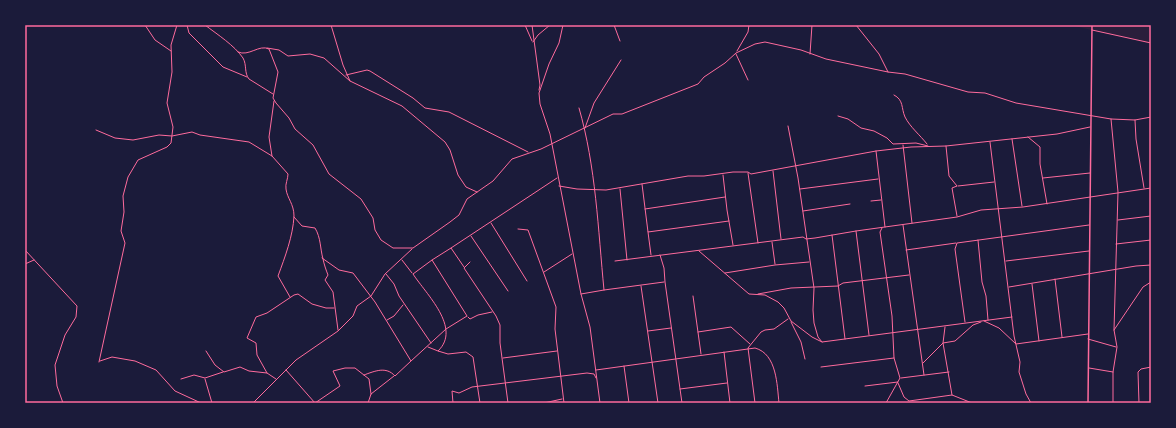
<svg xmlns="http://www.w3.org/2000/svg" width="1176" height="428" viewBox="0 0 1176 428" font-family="'Golos Text',sans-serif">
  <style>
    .green { fill: #2a1e3b }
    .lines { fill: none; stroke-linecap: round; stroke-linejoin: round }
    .minor { stroke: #ff6b9d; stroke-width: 1 }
    .tertiary { stroke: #ff6b9d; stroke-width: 1.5 }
    .neatline { fill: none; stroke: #ff6b9d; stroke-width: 1.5 }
  </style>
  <rect width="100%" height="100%" fill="#1b1b3a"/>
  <path class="green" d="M1070,25H1151V44Z"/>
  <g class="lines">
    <path class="minor" d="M145,25L155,40L171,51
      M187,25L189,33L223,67L247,77
      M205,25C218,35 234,45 243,58C247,65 244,73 249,79L273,94
      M331,25L343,65L350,81
      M525,25L532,41
      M532,25L540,85L539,90
      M563,25L559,43L549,64L539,93L540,104L550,134L581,294L590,327L600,403
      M614,25L620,41
      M856,25L879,54L888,72
      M1092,30L1151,43
      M533,42L538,35L550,25
      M267,48L279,50L288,56L310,54L324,58L350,81L402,106L445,142L450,150L458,175L466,187L477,192
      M737,51L748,32L749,25
      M238,52C249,57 259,44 269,49L278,72L273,98L276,103L289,118L295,129L313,145L329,174L361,199L373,218L375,230L381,240L393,248H413L450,222L459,215L467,199L493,181L512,159L541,149L613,114H622L698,84L704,77L725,63L736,53L755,44L765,42L801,50L826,59L888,72L905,74L968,92L985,93L1016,103L1111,119L1135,120L1151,117
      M736,54L748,80
      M810,54L812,25
      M346,75L367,70L370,71L413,98L425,108L449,112L528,152
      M894,95C904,100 901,108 905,117C910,127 920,135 927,144
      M579,108C596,167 598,229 604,290
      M838,116L848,119L861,128L874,131L887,138L893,144L916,143L928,146
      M1111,119L1118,192L1114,330
      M1135,120L1136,139L1144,188
      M788,126L798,178L814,288L813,310L814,323L818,337L822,342
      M585,128L594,103L621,60
      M96,130L115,138L133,140L159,135L172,136L192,132L200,135L249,142L272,156L288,174C288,179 285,184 286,189C287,198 294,204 294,216C293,236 285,257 278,276L290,297
      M1028,137L1040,147V164L1047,204
      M1012,139L1022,206
      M990,142L1014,336L1020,362L1019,372L1026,394L1031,403
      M903,145L912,223
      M946,146L949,176L957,186L952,188L957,216
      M876,151L885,227
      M272,156L269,137L274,101
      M773,171L781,239
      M748,173L758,243
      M723,175L727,210L733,245
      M1043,178L1090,173
      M642,184L648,232L729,221
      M559,186L577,189L606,190L688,176H704L733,172H748L751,174L876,151L911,147L946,146L1057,134L1090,127
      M958,186L994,182
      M620,189L627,260
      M800,189L878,179
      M871,201L881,200
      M645,209L725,197
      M803,211L850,204
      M294,217L302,226L315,228C321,238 320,248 323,259C324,264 326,270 328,275L325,280L333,292L338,330
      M1118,220L1151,216
      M491,223L527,281
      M903,225L924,375
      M882,228L880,232L892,316L894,358L900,378L886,403
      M518,229L528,230L556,307L555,329L564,403
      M856,231L869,335
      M648,232L651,255
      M832,235L845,339
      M471,236L508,291
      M978,240L982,282L986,296L988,320
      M772,242L775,264
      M1116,244L1151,240
      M451,248L557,178
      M25,250L77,306L76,317L65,335L55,365L57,386L63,403
      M906,250L956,243
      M699,251L749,294L765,295L778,302L784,308L791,321L812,337L822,342L1012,317
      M660,255L664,268L665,282L682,403
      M322,258L339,270L353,273L375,302L411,361L446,329L467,316L432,260L413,274C426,294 462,328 438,351L448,354L466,352L473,357L480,403
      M402,260L412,273
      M432,260L451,248L464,267
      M615,261L803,237L806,239L815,238L856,231L957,217L981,210L1023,207L1151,188
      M1006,261L1089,251
      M470,262L464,268L496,316L500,325V343L508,403
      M25,264L34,260
      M544,272L572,254
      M725,273L775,265L809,262
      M386,274L394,284L399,296L431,343
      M1055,279L1062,337
      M1032,284L1039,341
      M641,286L658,403
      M1009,287L1136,266L1151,265
      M581,294L604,290L664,282
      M758,294L791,288L838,286L843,283L909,275
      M693,296L701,354
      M468,317L470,319L478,315L492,312
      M387,320L394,316L403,305
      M984,321L999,328L1016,344L1088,334
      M791,322L801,342L805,359
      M965,322L955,249L957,243L1089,225
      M945,327L943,343L952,395
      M648,331L671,328
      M698,332L731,327L750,344
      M1088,339L1116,347
      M428,347L438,351
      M206,351L215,365L224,372L240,367L249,371L267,373L276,379
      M724,352L730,403
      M503,358L557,351
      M100,361L112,357L135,361L156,370L175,391L201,403
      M99,362L125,243L121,231L124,212L123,196L128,177L138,160L167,147L171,143L173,127L167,103L172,72L171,45L177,25
      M923,363L943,343L955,341L973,325L981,322
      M624,366L629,403
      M821,367L894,358
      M1089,368L1113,372
      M286,370L315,403L340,386L333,371L345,368H355L369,379L371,394
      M596,370L755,348C777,354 777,385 779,403
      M267,373L257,355L256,343L247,338L256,317L267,313L294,295L298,294L312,304L326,308H334
      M364,375C375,371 386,366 395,376L411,361
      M901,378L949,372
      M181,379L194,375L205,378L223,372
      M205,379L212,403
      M898,383L904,397L909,401L952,395L972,403
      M865,386L898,382
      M680,389L727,383
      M253,403L296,360L338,331L353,316L357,306L371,296L385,274L412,249
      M368,403L371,394L394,376
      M453,403L452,391L459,393L472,387L587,373L594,374L596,378
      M544,403L562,399
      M755,403L748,348L761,332L765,330L774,329L788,319
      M1113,403V372L1117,347L1114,330L1143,287L1151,282
      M1139,403L1138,372L1141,369L1151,367"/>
    <path class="tertiary" d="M1088,403L1092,25"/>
  </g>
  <rect width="1176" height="428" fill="none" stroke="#1b1b3a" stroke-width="52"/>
  <rect x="26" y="26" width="1124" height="376" class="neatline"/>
</svg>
